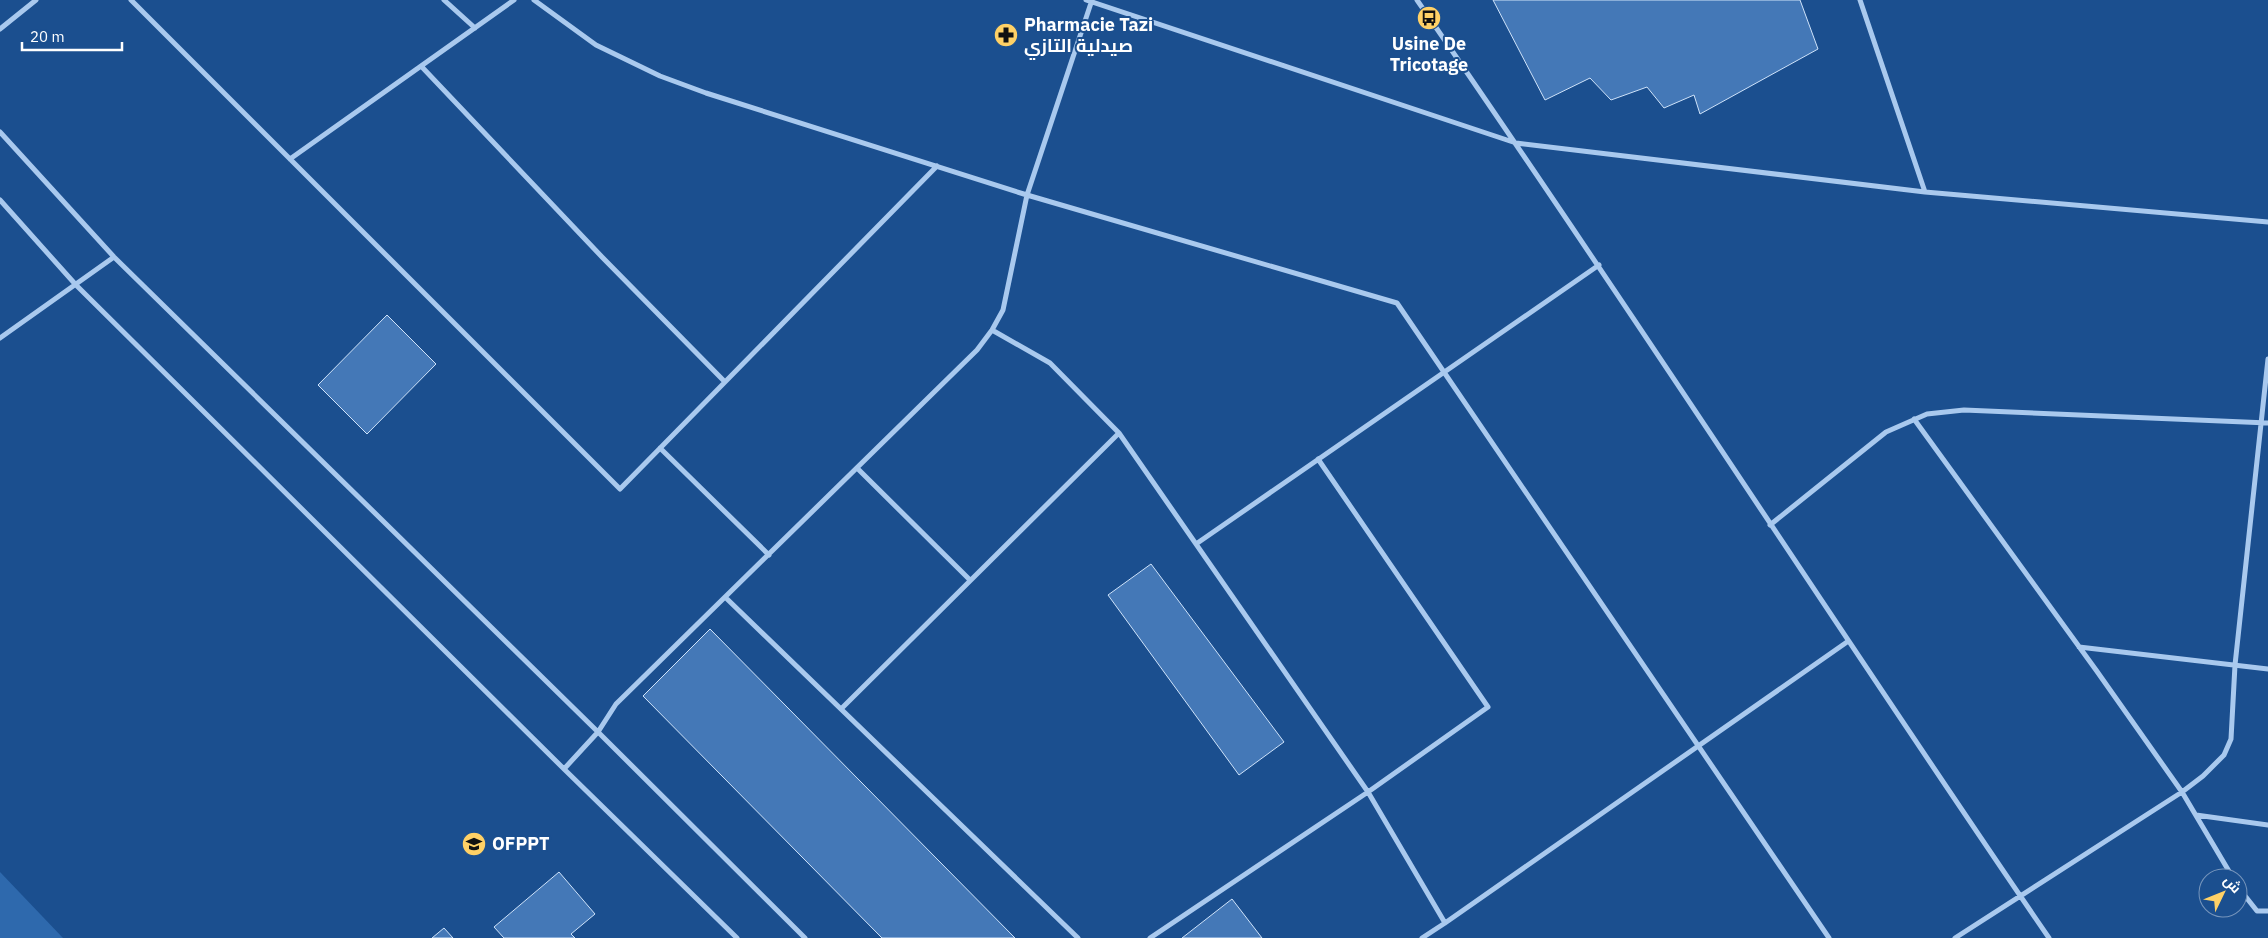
<svg xmlns="http://www.w3.org/2000/svg" width="2268" height="938" viewBox="0 0 2268 938" font-family="'IBM Plex Sans',Cairo,sans-serif">
  <style>
    .green { fill: #2e69ad }
    .building { fill: #4478b7; stroke: #cfe3fa }
    .lines { fill: none; stroke-linecap: round; stroke-linejoin: round }
    .minor { stroke: #a9c9ee; stroke-width: 5 }
    .labels { text-anchor: middle; stroke-width: 4; stroke-linejoin: round; paint-order: stroke }
    .poi-label { font-size: 18px; font-weight: bold; fill: #fff; stroke: #1b4f8f; text-anchor: start }
  </style>
  <rect width="100%" height="100%" fill="#1b4f8f"/>
  <path class="green" d="M0,872L63,938H0Z"/>
  <path class="building" d="M1493,0H1800L1818,49L1700,114L1694,95L1664,108L1647,87L1611,100L1590,78L1545,100Z
    M387,315L436,364L367,434L318,385Z
    M1151,564L1284,742L1239,775L1108,595Z
    M710,629L1015,938H882L643,696Z
    M559,872L595,914L571,934L575,938H504L494,927Z
    M1232,899L1262,938H1182Z
    M444,928L453,938H432Z"/>
  <g class="lines">
    <path class="minor" d="M131,0L620,489L937,166
      M444,0L475,28
      M534,0L596,45L660,76L706,93L1027,195L1397,303L1829,938
      M1086,0L1516,143L1925,192L2268,222
      M1417,0C1632,310 1836,627 2049,938
      M1860,0L1925,192
      M0,29L36,0
      M421,66L602,257L725,382
      M0,132L114,257L598,732L805,938
      M290,159L514,0
      M0,200L76,285L564,769L737,938
      M992,330L1050,363L1119,433L1368,792L1150,938
      M0,338L114,257
      M1914,419L2096,670L2182,792L2233,878
      M660,448L769,555
      M1318,459L1488,707L1368,792L1445,923L1847,642
      M857,468L970,580
      M1770,525L1886,432L1927,414L1964,410L2268,423
      M1196,544L1599,265
      M725,597L1078,938
      M2079,647L2268,669
      M841,709L1119,433
      M564,769L598,732L616,704L977,350L992,330L1003,310L1027,195L1092,0
      M2196,815L2268,825
      M2238,887L2257,911H2268
      M1422,938L1445,923
      M1955,938L2182,792L2203,776L2224,755L2231,739L2235,665L2268,359"/>
  </g>
  <defs>
    <g id="bus-disc" transform="scale(1.25)"><circle r="9.5" fill="#ffd166" stroke="#1b4f8f"/><path d="M-5-6H5V4H4V6H2V4H-2V6H-4V4H-5ZM-3.5-4V0h7V-4ZM-3.5 1.2v1.5H-2V1.2ZM2 1.2v1.5H3.5V1.2Z" fill="#111"/></g>
    <g id="pharmacy-disc" transform="scale(1.25)"><circle r="9.5" fill="#ffd166" stroke="#1b4f8f"/><path d="M-2-6h4v4h4v4h-4v4h-4v-4h-4v-4h4Z" fill="#111"/></g>
    <g id="university-disc" transform="scale(1.25)"><circle r="9.5" fill="#ffd166" stroke="#1b4f8f"/><path d="M0-5L7-2L0 1L-7-2ZM-4 1L0 2.5L4 1V4Q0 6-4 4Z" fill="#111"/></g>
  </defs>
  <g fill-rule="evenodd">
    <use href="#bus-disc" x="1429" y="18"/>
    <use href="#pharmacy-disc" x="1006" y="35"/>
    <use href="#university-disc" x="474" y="844"/>
  </g>
  <g class="labels">
    <g class="poi-label">
      <text x="1024" y="31">Pharmacie Tazi<tspan x="1024" dy="21">صيدلية التازي</tspan></text>
      <text x="1429" y="50" text-anchor="middle">Usine De<tspan x="1429" dy="21">Tricotage</tspan></text>
      <text x="492" y="850">OFPPT</text>
    </g>
  </g>
  <g transform="translate(2223 893) rotate(47)"><circle r="24" fill="#1b4f8f" stroke="#7695bc"/>
  <path d="M0-4L9 19L0 12L-9 19Z" fill="#ffd166"/>
  <text y="-8" font-size="14" font-weight="bold" text-anchor="middle" fill="#ffffff">ش</text>
  </g>
  <path d="M22 42v8h100v-8" fill="none" stroke="#ffffff" stroke-width="2.5"/>
  <text x="30" y="42" font-size="15" fill="#ffffff" stroke="#1b4f8f" stroke-width="4" paint-order="stroke">20 m</text>
</svg>
